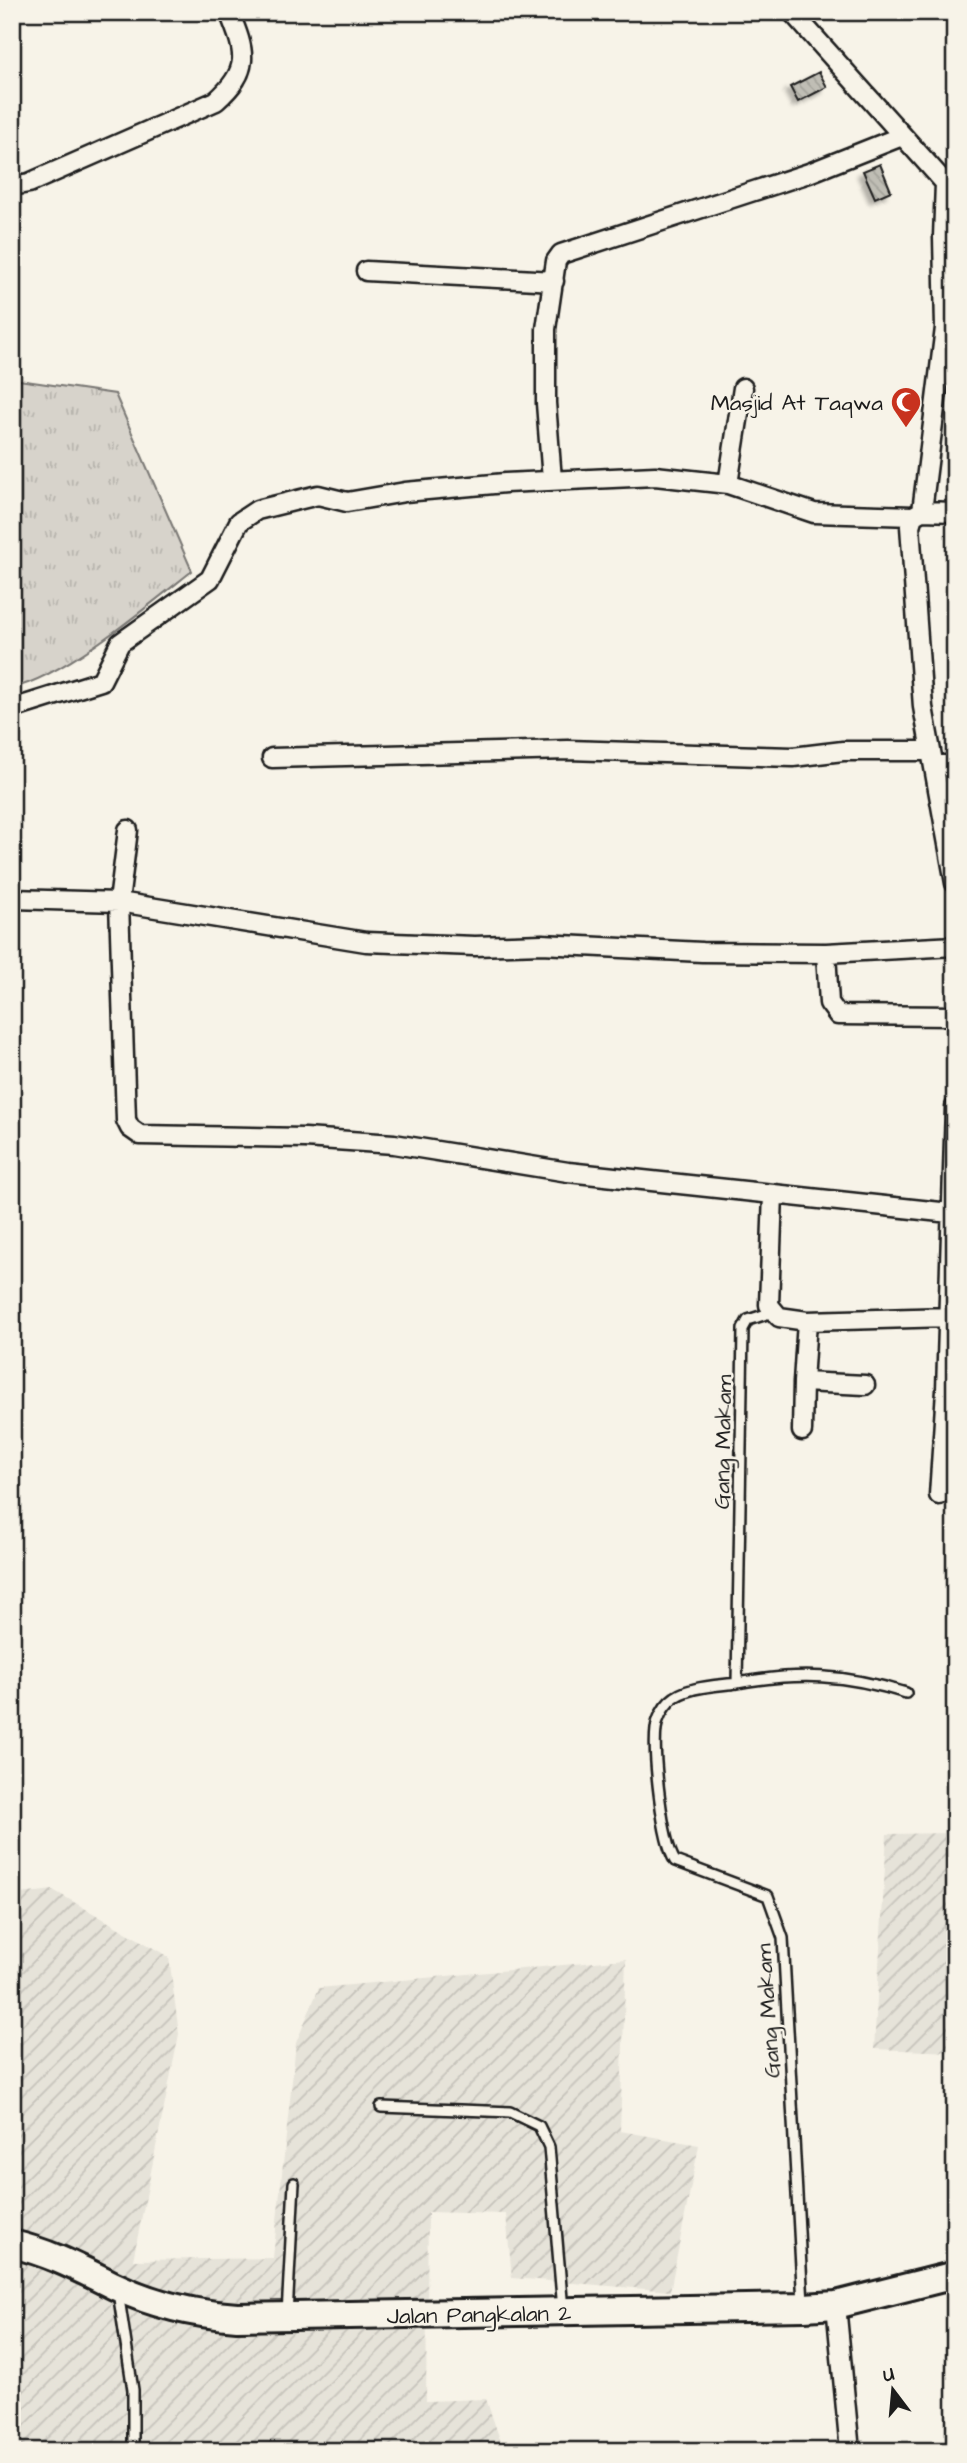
<svg xmlns="http://www.w3.org/2000/svg" width="967" height="2463" viewBox="0 0 967 2463" font-family="'Architects Daughter',sans-serif">
  <style>
    .industrial { fill: url(#industrial-furrows) }
    .grass { fill: url(#grass-tufts); stroke: #7a7874; stroke-width: 2 }
    .building { fill: url(#building-back-hatch); stroke: #1c1c1c; stroke-width: 2; filter: url(#shadow) }
    .lines { fill: none; stroke-linecap: round; stroke-linejoin: round }
    .lane-casing { stroke: #1c1c1c; stroke-width: 14 }
    .street-casing { stroke: #1c1c1c; stroke-width: 23 }
    .secondary-casing { stroke: #1c1c1c; stroke-width: 32 }
    .lane { stroke: #f7f3e8; stroke-width: 9 }
    .street { stroke: #f7f3e8; stroke-width: 18 }
    .secondary { stroke: #f7f3e8; stroke-width: 26 }
    .labels { text-anchor: middle; stroke-width: 5; stroke-linejoin: round; paint-order: stroke }
    .poi-label { font-size: 23px; fill: #1c1c1c; stroke: #f7f3e8; text-anchor: end }
    .street-label { font-size: 23px; fill: #1c1c1c; stroke: #f7f3e8 }
  </style>
  <defs>
    <pattern id="industrial-furrows" width="10" height="10" patternUnits="userSpaceOnUse" patternTransform="scale(1.75)"><rect width="10" height="10" fill="#e6e3d9"/><path d="M-1 1l2-2M0 10L10 0M9 11l2-2" fill="none" stroke="#c5c2ba"/></pattern>
    <pattern id="grass-tufts" width="24" height="20" patternUnits="userSpaceOnUse" patternTransform="scale(1.75)"><rect width="24" height="20" fill="#d7d3cb"/><path d="M3 7l-1-3M5 7V3M7 7l1-3M15 17l-1-3M17 17v-4M19 17l1-3" fill="none" stroke="#b8b5ae"/></pattern>
    <pattern id="building-back-hatch" width="6" height="6" patternUnits="userSpaceOnUse" patternTransform="scale(1.75)"><rect width="6" height="6" fill="#c0beb5"/><path d="M-1 5l2 2M0 0l6 6M5-1l2 2" fill="none" stroke="#a4a39b"/></pattern>
    <filter id="shadow"><feDropShadow dx="-5" dy="5" stdDeviation="2" flood-color="#0004"/></filter>
  </defs>
  <rect width="100%" height="100%" fill="#f7f3e8"/>
  <filter id="ink" filterUnits="userSpaceOnUse"><feTurbulence type="fractalNoise" baseFrequency=".0143" numOctaves="2"/><feDisplacementMap in="SourceGraphic" scale="14" xChannelSelector="R" yChannelSelector="G"/><feConvolveMatrix kernelMatrix="1 2 1 2 8 2 1 2 1" color-interpolation-filters="sRGB"/></filter>
  <g filter="url(#ink)">
    <path class="industrial" d="M955,1453V1695L950,1691Z
      M955,1833V2052L874,2049L887,1834Z
      M53,1890L169,1957L179,2034L133,2260L273,2258L296,2043L319,1988L626,1959L620,2131L699,2145L670,2291L512,2278L506,2214L428,2212L426,2401L486,2399L504,2451H12V2386L24,2315L12,2312V1895Z"/>
    <path class="grass" d="M12,379L115,394L192,571C148,606 65,676 12,688Z"/>
    <path class="building" d="M819,72L827,87L798,102L790,87Z
      M880,164L891,191L875,198L863,171Z"/>
    <g class="lines">
      <g class="lane-casing">
        <path id="lane" d="M773,1312L748,1320L743,1329L737,1683C716,1686 686,1686 670,1701C663,1708 657,1719 656,1729C653,1754 662,1841 675,1861L768,1896L783,1938L803,2304
          M737,1683C799,1672 845,1674 906,1693
          M381,2107L510,2112L539,2126L549,2147L563,2310
          M118,2292L133,2390V2451
          M287,2315L294,2183"/>
      </g>
      <g class="street-casing">
        <path id="street" d="M792,12L945,183L943,237L945,328L922,511L913,516L910,526L923,707L955,883
          M12,186L29,183L216,101C251,70 246,53 229,12
          M366,271L554,281
          M552,480L546,403V329L556,261L561,254L809,173L902,136
          M728,484L743,388
          M922,511L955,512
          M12,709L101,681L120,643L210,579L239,522L257,510L318,495L347,502L405,492L505,483L655,476L728,484L814,513L913,516
          M272,758L568,750L793,757L843,751H930
          M935,765H955
          M128,830L119,902L126,1120L130,1128L140,1135L305,1138L394,1144L568,1172L950,1213
          M12,899L119,902L366,942L475,946L542,944L702,952L826,953L955,946
          M826,953L829,1003L838,1015L955,1016
          M955,1107L946,1390L955,1389
          M773,1194L769,1305L779,1317L807,1321
          M865,1385L803,1382L807,1321L949,1317
          M802,1431L803,1382
          M939,1495L946,1390
          M836,2305L850,2451"/>
      </g>
      <g class="secondary-casing">
        <path id="secondary" d="M12,2244C51,2253 82,2270 117,2287C155,2305 195,2314 237,2317L804,2307L836,2305L955,2275"/>
      </g>
      <use href="#lane" class="lane"/>
      <use href="#street" class="street"/>
      <use href="#secondary" class="secondary"/>
    </g>
  </g>
  <defs>
    <g id="mosque-pin" transform="scale(1.575)"><path d="M0 17L-7.5 6A9.5 9.5 0 1 1 7.5 6Z" fill="#c8321e" stroke="#f7f3e8"/><path d="M3.5-4.9A6 6 0 1 0 3.5 4.9A5 5 0 1 1 3.5-4.9Z" fill="#fff"/></g>
  </defs>
  <g fill-rule="evenodd">
    <use href="#mosque-pin" x="906" y="402"/>
  </g>
  <g class="labels">
    <g class="poi-label">
      <text x="883" y="410">Masjid At Taqwa</text>
    </g>
    <g class="street-label">
      <text transform="translate(722 1442) rotate(-89)" y="8">Gang Makam</text>
      <text transform="translate(767 2011) rotate(-94)" y="8">Gang Makam</text>
      <text transform="translate(479 2314) rotate(-1)" y="8">Jalan Pangkalan 2</text>
    </g>
  </g>
  <rect width="967" height="2463" fill="none" stroke="#f7f3e8" stroke-width="42"/>
  <rect x="21" y="21" width="925" height="2421" fill="none" stroke="#1c1c1c" stroke-width="2.5" filter="url(#ink)"/>
  <g transform="translate(893 2390) rotate(344)" stroke="#f7f3e8" stroke-width="5" paint-order="stroke">
  <path d="M0-5L12 26L0 18L-12 26Z" fill="#1c1c1c"/>
  <text y="-10" font-size="19" font-weight="bold" text-anchor="middle" fill="#1c1c1c">U</text>
  </g>
</svg>
